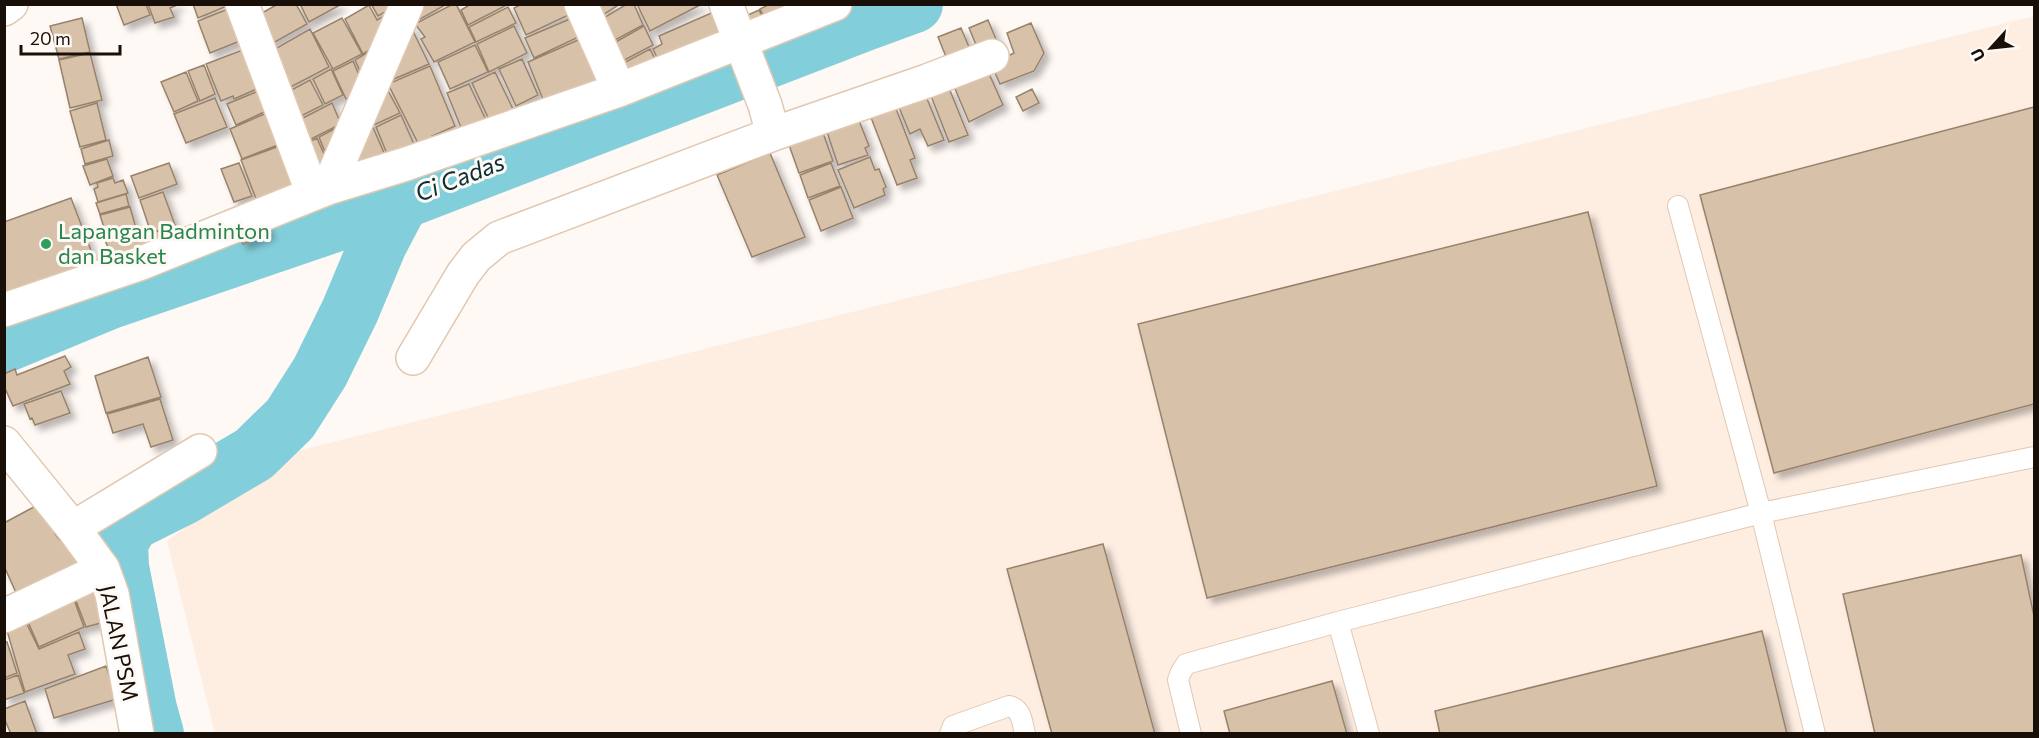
<svg xmlns="http://www.w3.org/2000/svg" width="2039" height="738" viewBox="0 0 2039 738" font-family="Commissioner,sans-serif">
  <style>
    .industrial { fill: #feede1 }
    .lines { fill: none; stroke-linecap: round; stroke-linejoin: round }
    .river { stroke: #82ceda; stroke-width: 58 }
    .building { fill: #d8c1a9; stroke: #98826b; stroke-width: 1.5; filter: url(#shadow) }
    .service-casing { stroke: #e1c8b1; stroke-width: 22 }
    .minor-casing { stroke: #e1c8b1; stroke-width: 36 }
    .service { stroke: #fff; stroke-width: 20 }
    .minor { stroke: #fff; stroke-width: 33 }
    .leisure-dot { fill: #2e9e5b; stroke: #fff9f5; stroke-width: 2 }
    .labels { text-anchor: middle; stroke-width: 6; stroke-linejoin: round; paint-order: stroke }
    .leisure-label { font-size: 22px; fill: #27864d; stroke: #fff9f5; text-anchor: start }
    .street-label { font-size: 22px; fill: #180f08; stroke: #fff9f5 }
    .water-label { font-size: 24px; font-style: italic; fill: #082f34; stroke: #fff9f5 }
  </style>
  <defs>
    <filter id="shadow"><feDropShadow dx="5.5" dy="5.5" stdDeviation="3" flood-color="#0004"/></filter>
  </defs>
  <rect width="100%" height="100%" fill="#fff9f5"/>
  <path class="industrial" d="M2034,16V733H215L167,541L285,454Z"/>
  <g class="lines">
    <path class="river" d="M4,344L110,300L408,198L865,22L914,4
      M155,734L148,709L120,567L119,542L131,522L183,496L254,454L290,419L320,372L350,311L378,244L401,200"/>
  </g>
  <path class="building" d="M116,4H146L150,15L124,25Z
    M148,4H180L170,8L174,17L155,23Z
    M193,4H232L198,18Z
    M278,4H296L307,24L266,47L251,19Z
    M300,4H339L340,5L309,22Z
    M371,4H399L378,16Z
    M417,4H447L415,22Z
    M453,4H456L475,42L434,62L421,39L425,37L415,24Z
    M471,4H504L505,6L468,25L461,10Z
    M522,4H574L577,11L526,35L514,8Z
    M597,4H620L603,15Z
    M627,4H634L643,25L604,46L595,23Z
    M637,4H702L650,31Z
    M770,4H822L768,24L760,9Z
    M369,5L377,20L400,7L388,38L363,54L345,19Z
    M233,7L245,39L210,53L198,21Z
    M508,7L516,23L476,42L469,27Z
    M718,10L727,36L661,66L653,49L662,44L659,36Z
    M759,10L767,27L739,19Z
    M577,16L585,34L534,58L525,38Z
    M82,18L90,52L59,59L50,26Z
    M342,18L362,54L333,69L313,33Z
    M988,20L998,44L979,52L969,28Z
    M409,23L429,64L387,82Z
    M1031,23L1044,53L1034,71L1000,84L991,64L1014,53L1007,33Z
    M514,26L527,53L489,72L477,44Z
    M644,26L653,45L615,65L605,48Z
    M961,28L972,54L949,64L938,37Z
    M310,29L329,67L281,92L268,53Z
    M585,37L603,85L544,102L528,62Z
    M388,40L366,85L355,60Z
    M475,45L488,72L450,89L438,62Z
    M253,46L268,84L234,99L233,96L221,101L206,64Z
    M650,49L659,67L625,82L618,66Z
    M90,53L102,100L70,108L59,60Z
    M522,59L538,95L516,106L499,69Z
    M353,61L365,89L346,99L333,71Z
    M204,65L215,94L200,101L188,71Z
    M430,66L455,126L432,136L436,144L421,149L388,84Z
    M331,69L343,95L325,104L313,79Z
    M987,69L1003,105L969,122L953,84Z
    M186,72L198,101L174,112L161,82Z
    M495,72L513,109L499,115L492,126L472,83Z
    M310,80L323,105L295,119L284,94Z
    M469,84L486,120L462,130L447,93Z
    M385,85L400,113L374,125L369,113Z
    M268,87L275,107L236,125L227,104Z
    M949,88L968,135L949,142L931,96Z
    M1032,89L1039,103L1023,111L1016,97Z
    M925,94L944,140L928,146L920,129L910,134L898,105Z
    M215,98L227,127L186,143L174,114Z
    M97,103L106,140L80,147L70,111Z
    M332,103L341,124L299,145V120Z
    M895,106L915,158L910,160L917,178L897,185L870,115Z
    M2034,107V404L1774,473L1700,195Z
    M276,109L288,141L242,159L230,129Z
    M401,115L417,151L390,161L376,127Z
    M368,116L388,162L343,171Z
    M858,118L869,146L865,148L868,155L838,165L826,129Z
    M342,125L331,167L319,137Z
    M822,130L833,161L799,173L788,142Z
    M317,138L330,168L310,176L299,147Z
    M109,140L113,156L85,164L81,149Z
    M288,143L300,196L260,209L241,160Z
    M770,153L805,237L752,257L717,175Z
    M870,157L875,170L879,169L886,187L883,189L885,195L854,208L838,170Z
    M107,159L113,176L90,185L83,166Z
    M169,163L177,184L139,198L131,176Z
    M239,163L252,196L234,202L221,169Z
    M831,163L840,186L808,198L800,175Z
    M113,178L115,183L123,180L128,193L98,202L94,189L98,187L97,183Z
    M841,187L853,218L821,231L809,200Z
    M163,192L175,225L151,233L140,200Z
    M126,194L129,206L100,214L96,203Z
    M71,198L97,266L4,299V222Z
    M130,207L136,228L107,237L100,215Z
    M1588,212L1657,486L1207,598L1138,324Z
    M265,223L269,234L243,244L238,233Z
    M175,225L180,239L157,248L152,233Z
    M141,227L149,250L114,263L105,240Z
    M65,356L71,367L64,371L70,384L13,406L4,386V374L15,369L17,375Z
    M148,357L161,397L106,413L95,376Z
    M61,391L70,413L35,425L32,418L30,419L24,404Z
    M160,399L173,440L151,447L143,424L113,433L107,414Z
    M43,502L63,528L55,534L60,540L69,535L89,561L18,597L4,566V523Z
    M1103,544L1155,734H1052L1007,569Z
    M2021,555L2034,616V734H1875L1843,594Z
    M95,581L108,621L86,627L73,593Z
    M73,597L84,627L39,647L25,615Z
    M23,616L39,649L79,632L85,649L68,655L75,674L25,692L5,624Z
    M1762,631L1787,734H1440L1435,711Z
    M7,642L17,673L4,678V643Z
    M106,666L112,684L120,698L54,718L45,689Z
    M18,675L24,693L4,700V680Z
    M1332,681L1347,734H1230L1224,711Z
    M25,701L37,734H11L4,718V709Z"/>
  <g class="lines">
    <g class="service-casing">
      <path id="service" d="M1678,206L1761,513L1815,734
        M1338,622L1369,734
        M950,734L953,726L1009,706C1022,709 1022,722 1025,734
        M1191,734L1178,680L1181,672L1186,664L1338,622L1761,513L2034,457"/>
    </g>
    <g class="minor-casing">
      <path id="minor" d="M242,4L313,194
        M581,4L619,90
        M726,4L765,105L773,134
        M4,9L11,4
        M328,188L407,4
        M4,310L139,264L328,188L406,164L619,90L835,4
        M413,358L463,274L476,257L499,238L773,134L927,81L992,56
        M4,443L73,528L103,569L112,594L137,734
        M73,528L200,451
        M4,616L103,569"/>
    </g>
    <use href="#service" class="service"/>
    <use href="#minor" class="minor"/>
  </g>
  <circle class="leisure-dot" cx="46" cy="244" r="6"/>
  <g class="labels">
    <g class="leisure-label">
      <text x="58" y="239">Lapangan Badminton<tspan x="58" dy="25">dan Basket</tspan></text>
    </g>
    <g class="street-label">
      <text transform="translate(119 643) rotate(78)" y="8">JALAN PSM</text>
    </g>
    <g class="water-label">
      <text transform="translate(460 178) rotate(-21)" y="8">Ci Cadas</text>
    </g>
  </g>
  <rect width="2039" height="738" fill="none" stroke="#180f08" stroke-width="12"/>
  <g transform="translate(1991 48) rotate(243)" stroke="#fff9f5" stroke-width="4.5" paint-order="stroke">
  <path d="M0-4.5L10 22L0 15L-10 22Z" fill="#180f08"/>
  <text y="-9" font-size="16" font-weight="bold" text-anchor="middle" fill="#180f08">U</text>
  </g>
  <path d="M21 45v9h99v-9" fill="none" stroke="#180f08" stroke-width="3"/>
  <text x="30" y="45" font-size="18" fill="#180f08" stroke="#fff9f5" stroke-width="4.5" paint-order="stroke">20 m</text>
</svg>
